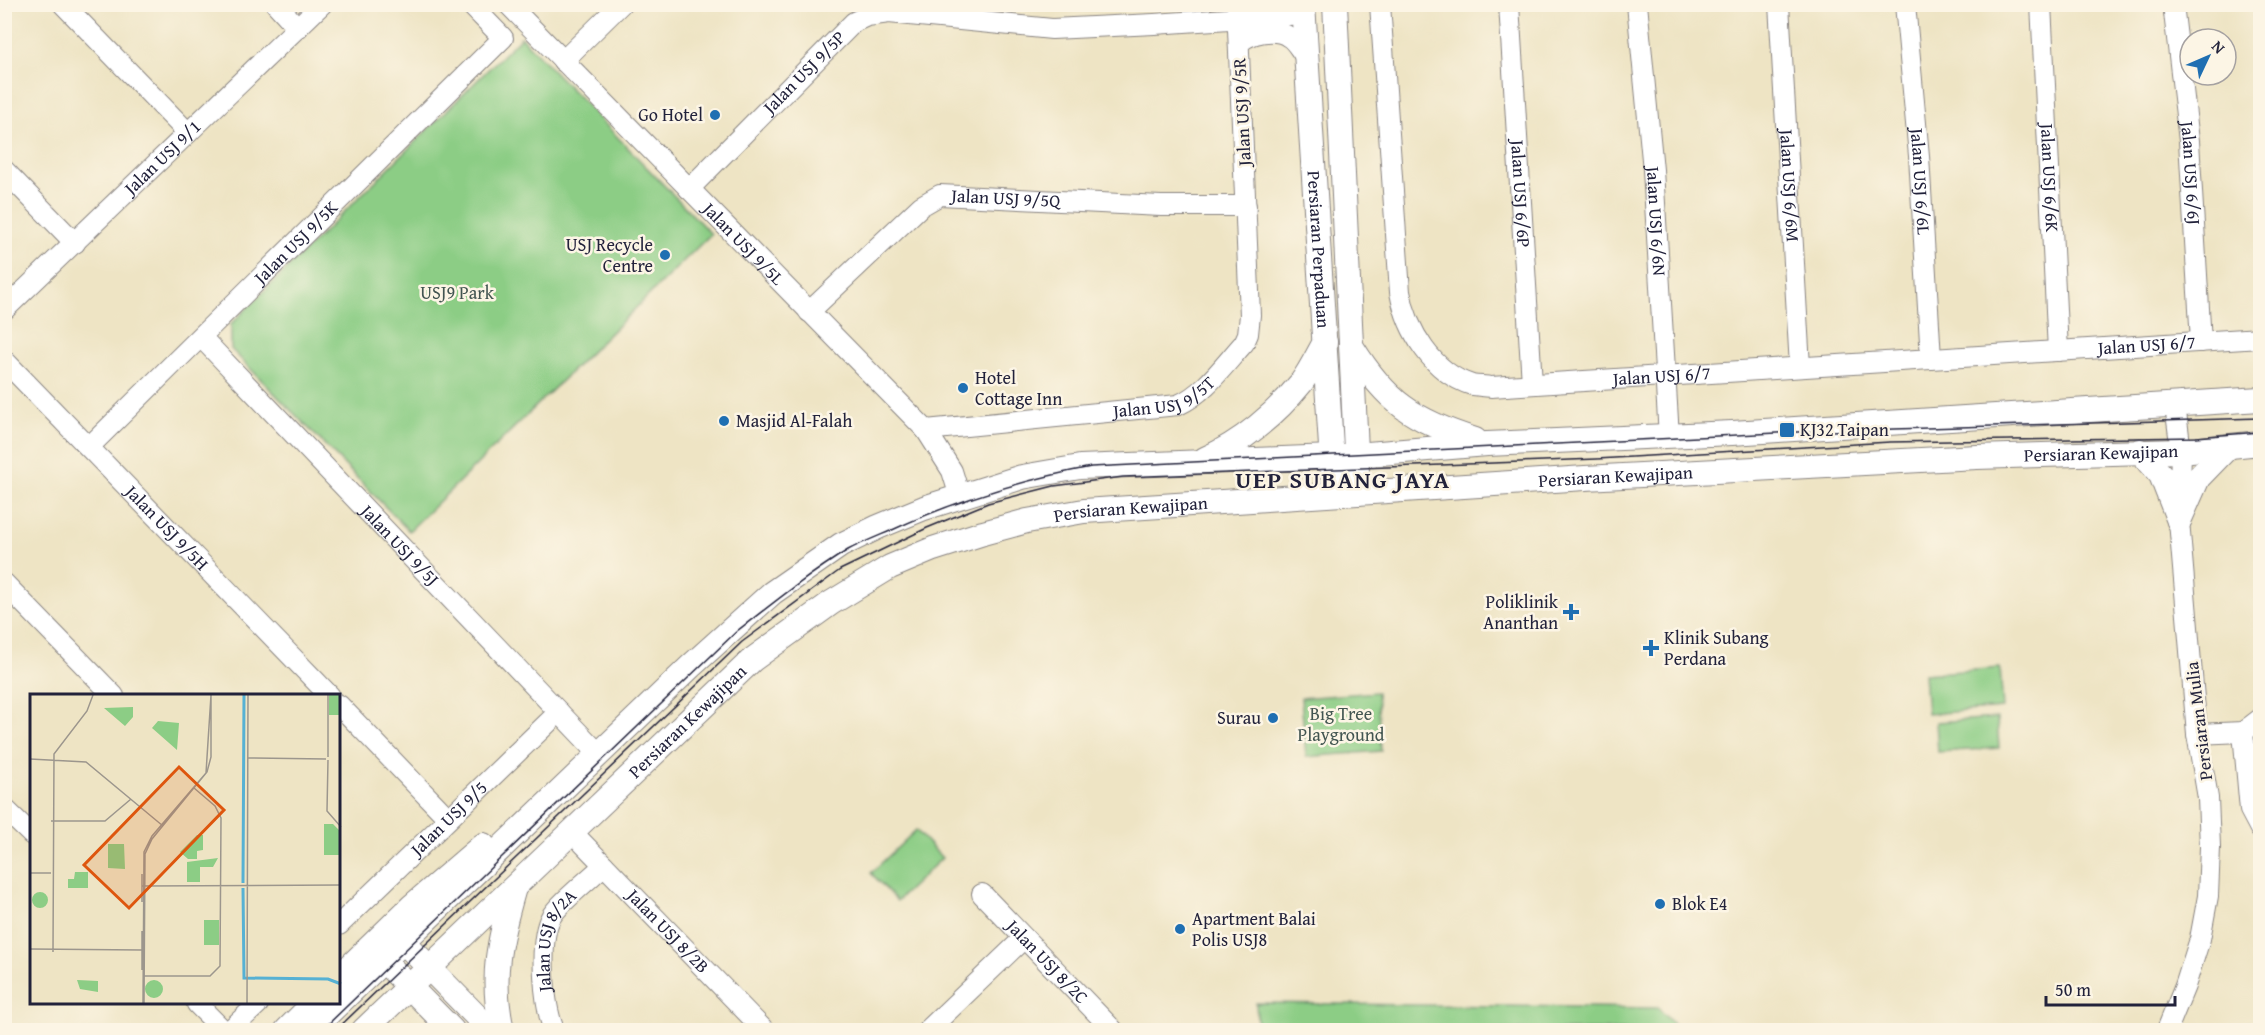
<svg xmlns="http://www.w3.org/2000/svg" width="2265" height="1035" viewBox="0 0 2265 1035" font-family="'Gentium Book Plus',serif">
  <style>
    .green { fill: #8ccd85; stroke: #577860; stroke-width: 1.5 }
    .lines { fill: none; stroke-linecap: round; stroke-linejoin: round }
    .minor-casing { stroke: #888380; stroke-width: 22 }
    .major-casing { stroke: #888380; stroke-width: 26 }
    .minor { stroke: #fff; stroke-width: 20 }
    .major { stroke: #fff; stroke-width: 24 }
    .tram { stroke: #22223b; stroke-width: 1.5 }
    .poi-dot { fill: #1f6fb2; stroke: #fcf5e5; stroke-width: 2 }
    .labels { text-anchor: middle; stroke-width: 5; stroke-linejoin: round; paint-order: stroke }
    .street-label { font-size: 18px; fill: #22223b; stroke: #fcf5e5 }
    .poi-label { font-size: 18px; fill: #22223b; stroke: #fcf5e5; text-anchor: start }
    .park-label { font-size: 18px; fill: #425551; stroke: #fcf5e5 }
    .district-label { font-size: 24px; font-weight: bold; letter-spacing: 1.5px; fill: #22223b; stroke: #fcf5e5 }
    .inset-river { fill: none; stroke: #56b1d4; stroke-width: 3 }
    .inset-road { fill: none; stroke: #9c968d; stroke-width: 1.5 }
    .view { fill: #de560e; fill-opacity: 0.15; stroke: #de560e; stroke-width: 3 }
    .inset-edge { fill: none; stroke: #22223b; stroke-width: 3 }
  </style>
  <rect width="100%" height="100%" fill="#fcf5e5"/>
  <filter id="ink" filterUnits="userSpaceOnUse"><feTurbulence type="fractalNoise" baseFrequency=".0167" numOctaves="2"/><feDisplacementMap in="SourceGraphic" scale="12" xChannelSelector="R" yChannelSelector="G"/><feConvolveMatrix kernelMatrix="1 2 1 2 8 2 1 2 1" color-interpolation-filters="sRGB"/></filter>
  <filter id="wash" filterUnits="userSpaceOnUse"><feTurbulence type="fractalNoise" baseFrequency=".008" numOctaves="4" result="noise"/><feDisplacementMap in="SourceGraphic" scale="24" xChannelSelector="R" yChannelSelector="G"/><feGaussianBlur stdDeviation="1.35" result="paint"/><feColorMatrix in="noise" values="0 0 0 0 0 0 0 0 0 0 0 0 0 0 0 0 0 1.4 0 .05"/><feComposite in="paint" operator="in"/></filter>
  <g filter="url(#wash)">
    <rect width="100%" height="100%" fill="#eee4c4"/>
    <path class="green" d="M521,37L711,234L409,531L231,349V324Z
      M2000,668L2003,708L1927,714L1924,674Z
      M1377,692L1381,751L1306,757L1301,698Z
      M1997,718L1999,748L1938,752L1936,722Z
      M916,830L942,858L897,901L871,873Z
      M1256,1003L1658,1008L1679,1030H1258Z"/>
  </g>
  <g filter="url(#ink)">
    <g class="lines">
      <g class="minor-casing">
        <g id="minor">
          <path d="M63,4L188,133"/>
          <path d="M276,4L298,28"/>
          <path id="s1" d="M508,4L926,430L952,471L960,497"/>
          <path id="s2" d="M1380,4L1400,292C1407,331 1433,373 1472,385C1478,386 1485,386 1491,387L2260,338"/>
          <path id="s3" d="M1509,4L1532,384"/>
          <path id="s4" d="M1637,4L1653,170L1669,437"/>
          <path id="s5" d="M1779,4L1800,367"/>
          <path id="s6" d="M1905,4L1919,156L1931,359"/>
          <path id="s7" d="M2041,4L2058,351"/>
          <path id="s8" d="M2173,4L2189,141L2201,342"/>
          <path d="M1239,43C1250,33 1275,27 1289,37C1296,41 1300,50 1305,56"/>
          <path d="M563,61L621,4"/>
          <path d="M4,170L75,243"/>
          <path id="s9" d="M689,189L854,22L867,16L889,13L1052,29L1154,24L1303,14"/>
          <path id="s10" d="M4,310L322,4"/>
          <path id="s11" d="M809,312L921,206L940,195L1161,206H1246"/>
          <path id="s12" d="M201,337L599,754"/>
          <path id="s13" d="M4,360L330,696"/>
          <path id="s14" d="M926,430L1178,405C1204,394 1224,365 1244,343L1248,334L1250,315L1237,5"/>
          <path id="s15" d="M89,447L503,38L470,4"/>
          <path d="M4,583L114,696"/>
          <path d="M339,705L448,818"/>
          <path d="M2243,732L2250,810L2260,829"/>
          <path d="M2197,734L2243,732L2260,719"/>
          <path d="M4,808L32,835"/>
          <path id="s16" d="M572,832L764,1030"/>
          <path id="s17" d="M982,894L1113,1030"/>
          <path id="s18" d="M339,925L559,712"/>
          <path d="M197,1004L223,1030"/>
          <path d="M230,1030L258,1004"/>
          <path id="s19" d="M554,1030C544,1006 538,941 551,917C557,905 593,876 604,865"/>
          <path d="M928,1030L1024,938"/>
          <path d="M2167,1030L2185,986L2200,939L2208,896L2210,847L2208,798L2197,734L2179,521L2181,451L2175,405"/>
        </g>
      </g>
      <g class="major-casing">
        <g id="major">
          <path id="s20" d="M1303,4L1334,494"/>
          <path d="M1335,4L1358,493"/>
          <path d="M1352,347C1386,402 1414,421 1475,440"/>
          <path d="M2140,451L2161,475L2179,521"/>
          <path d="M1205,459C1241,443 1276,414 1301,383C1310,371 1317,356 1325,342"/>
          <path d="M2179,521L2198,478L2229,446"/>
          <path d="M404,942L490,1030"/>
          <path d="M384,961L452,1030"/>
          <path d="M339,977L412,906L483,845"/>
          <path d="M287,1030L313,1004"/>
          <path d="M311,1030L691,666L772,593L841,545L878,527L924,508L1022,477L1080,467L1332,457L1487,444L1732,433L2260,399"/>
          <path id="s21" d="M364,1030L752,660L831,603L890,567L933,549L983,533L1027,521L1084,511L1585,478L1977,457L2181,451L2260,443"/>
          <path d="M502,1030C490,977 499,940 514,888"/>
        </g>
      </g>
      <use href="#minor" class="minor"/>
      <use href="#major" class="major"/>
      <path class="tram" d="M322,1030L737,631C773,603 809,574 848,550C861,543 876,537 890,531C954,501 1022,480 1091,467L1797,432L2260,418
        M336,1030L742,642L840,570L927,528L988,503L1054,486L1123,477L1597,459L1890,442L2196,437L2260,432"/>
    </g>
  </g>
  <g class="poi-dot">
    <circle cx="715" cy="115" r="6"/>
    <circle cx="665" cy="255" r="6"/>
    <circle cx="963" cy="388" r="6"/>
    <circle cx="724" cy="421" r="6"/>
    <rect x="1779" y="422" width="16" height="16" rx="3"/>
    <path d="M1568 603h6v6h6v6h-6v6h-6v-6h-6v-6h6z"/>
    <path d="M1648 639h6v6h6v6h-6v6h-6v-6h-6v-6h6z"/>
    <circle cx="1273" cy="718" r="6"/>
    <circle cx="1660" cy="904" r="6"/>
    <circle cx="1180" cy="929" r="6"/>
  </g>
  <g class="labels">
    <g class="street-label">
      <text dy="6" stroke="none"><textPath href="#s9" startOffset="164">Jalan USJ 9/5P</textPath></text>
      <text transform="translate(1242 112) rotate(-93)" y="6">Jalan USJ 9/5R</text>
      <text dy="6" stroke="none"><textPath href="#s10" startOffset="220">Jalan USJ 9/1</textPath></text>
      <text dy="6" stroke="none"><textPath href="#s8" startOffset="170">Jalan USJ 6/6J</textPath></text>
      <text dy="6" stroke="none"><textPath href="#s7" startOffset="174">Jalan USJ 6/6K</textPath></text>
      <text dy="6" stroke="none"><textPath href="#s6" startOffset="178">Jalan USJ 6/6L</textPath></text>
      <text dy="6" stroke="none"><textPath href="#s5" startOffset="182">Jalan USJ 6/6M</textPath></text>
      <text dy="6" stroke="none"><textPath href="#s3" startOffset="190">Jalan USJ 6/6P</textPath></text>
      <text dy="6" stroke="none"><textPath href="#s11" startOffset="242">Jalan USJ 9/5Q</textPath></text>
      <text dy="6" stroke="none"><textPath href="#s4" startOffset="218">Jalan USJ 6/6N</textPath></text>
      <text dy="6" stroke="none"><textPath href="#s15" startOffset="291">Jalan USJ 9/5K</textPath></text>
      <text dy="6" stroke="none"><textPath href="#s1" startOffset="336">Jalan USJ 9/5L</textPath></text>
      <text dy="6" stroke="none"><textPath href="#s20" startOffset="246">Persiaran Perpaduan</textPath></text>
      <text dy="6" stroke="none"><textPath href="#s2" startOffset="1088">Jalan USJ 6/7</textPath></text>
      <text dy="6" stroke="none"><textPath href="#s2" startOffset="602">Jalan USJ 6/7</textPath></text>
      <text dy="6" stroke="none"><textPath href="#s14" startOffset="242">Jalan USJ 9/5T</textPath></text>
      <text dy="6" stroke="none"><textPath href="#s21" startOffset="1924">Persiaran Kewajipan</textPath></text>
      <text dy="6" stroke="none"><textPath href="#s21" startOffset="1438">Persiaran Kewajipan</textPath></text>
      <text dy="6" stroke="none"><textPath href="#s21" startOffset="952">Persiaran Kewajipan</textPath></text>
      <text dy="6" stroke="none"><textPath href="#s13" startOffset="234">Jalan USJ 9/5H</textPath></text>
      <text dy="6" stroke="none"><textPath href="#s12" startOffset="288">Jalan USJ 9/5J</textPath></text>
      <text dy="6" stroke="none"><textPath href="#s21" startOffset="447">Persiaran Kewajipan</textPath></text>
      <text transform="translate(2199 721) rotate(-97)" y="6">Persiaran Mulia</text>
      <text dy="6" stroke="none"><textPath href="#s18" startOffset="153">Jalan USJ 9/5</textPath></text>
      <text dy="6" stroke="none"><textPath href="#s16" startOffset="138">Jalan USJ 8/2B</textPath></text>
      <text dy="6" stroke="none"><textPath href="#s19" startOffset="94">Jalan USJ 8/2A</textPath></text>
      <text dy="6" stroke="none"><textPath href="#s17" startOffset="94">Jalan USJ 8/2C</textPath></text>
    </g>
    <g class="poi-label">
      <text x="703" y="121" text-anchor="end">Go Hotel</text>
      <text x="653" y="251" text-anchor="end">USJ Recycle<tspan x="653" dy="21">Centre</tspan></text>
      <text x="975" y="384">Hotel<tspan x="975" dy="21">Cottage Inn</tspan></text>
      <text x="736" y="427">Masjid Al-Falah</text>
      <text x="1800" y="436">KJ32 Taipan</text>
      <text x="1558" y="608" text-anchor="end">Poliklinik<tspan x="1558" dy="21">Ananthan</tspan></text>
      <text x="1664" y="644">Klinik Subang<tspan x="1664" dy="21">Perdana</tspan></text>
      <text x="1261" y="724" text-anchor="end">Surau</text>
      <text x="1672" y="910">Blok E4</text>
      <text x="1192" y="925">Apartment Balai<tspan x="1192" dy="21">Polis USJ8</tspan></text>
    </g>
    <g class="park-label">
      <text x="457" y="299">USJ9 Park</text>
      <text x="1341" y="720">Big Tree<tspan x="1341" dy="21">Playground</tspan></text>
    </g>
    <g class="district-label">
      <text x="1343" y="488">UEP SUBANG JAYA</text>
    </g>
  </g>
  <g transform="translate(30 694)">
    <rect width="310" height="310" fill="#eee4c4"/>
    <path d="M299,1H310V21H299ZM103,13V23L95,32L74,14ZM128,27L149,29L147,56L122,34ZM294,130H303L310,137V161H294ZM167,141H173V156L167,157V165H158L150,158ZM78,150H94L95,175L78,174ZM188,164L183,173H170V188H157V168ZM45,178H58V194H38V185H44ZM2 206a8 8 0 1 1 16 0a8 8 0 1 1-16 0ZM174,226H189V251H174ZM115 295a9 9 0 1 1 18 0a9 9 0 1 1-18 0ZM47,286L68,287V298L50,295Z" fill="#8ccd85"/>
    <path class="inset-river" d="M213,189L214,1M213,194L214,284L298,285L311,290"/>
    <path class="inset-road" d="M298,63V1M218,64L296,65M0,65L56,68L133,132M298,66L297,117L311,133M21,127H75L101,105M0,179H21M112,192L311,191M112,208V180M0,255L112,256M23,258L24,60L57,17L63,1M112,276V237M114,282H180L190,272L191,124L185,112L164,94M113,309L114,158L122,142L176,79L181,1M114,309L115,160L122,145L177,78L181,63V1M217,309L218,1"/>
    <path class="view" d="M149,73L194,116L99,214L54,171Z"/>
    <rect width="310" height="310" class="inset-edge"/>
  </g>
  <rect width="2265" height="1035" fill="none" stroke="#fcf5e5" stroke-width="24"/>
  <g transform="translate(2208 57) rotate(46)"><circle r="28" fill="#fcf5e5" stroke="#a5a1a1" stroke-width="1.5"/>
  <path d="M0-4.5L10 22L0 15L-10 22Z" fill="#1f6fb2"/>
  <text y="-9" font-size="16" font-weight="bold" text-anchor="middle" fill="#22223b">N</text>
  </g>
  <path d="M2046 996v9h129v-9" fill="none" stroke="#22223b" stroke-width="3"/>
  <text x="2055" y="996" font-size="18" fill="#22223b" stroke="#fcf5e5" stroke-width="4.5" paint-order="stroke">50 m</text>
</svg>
